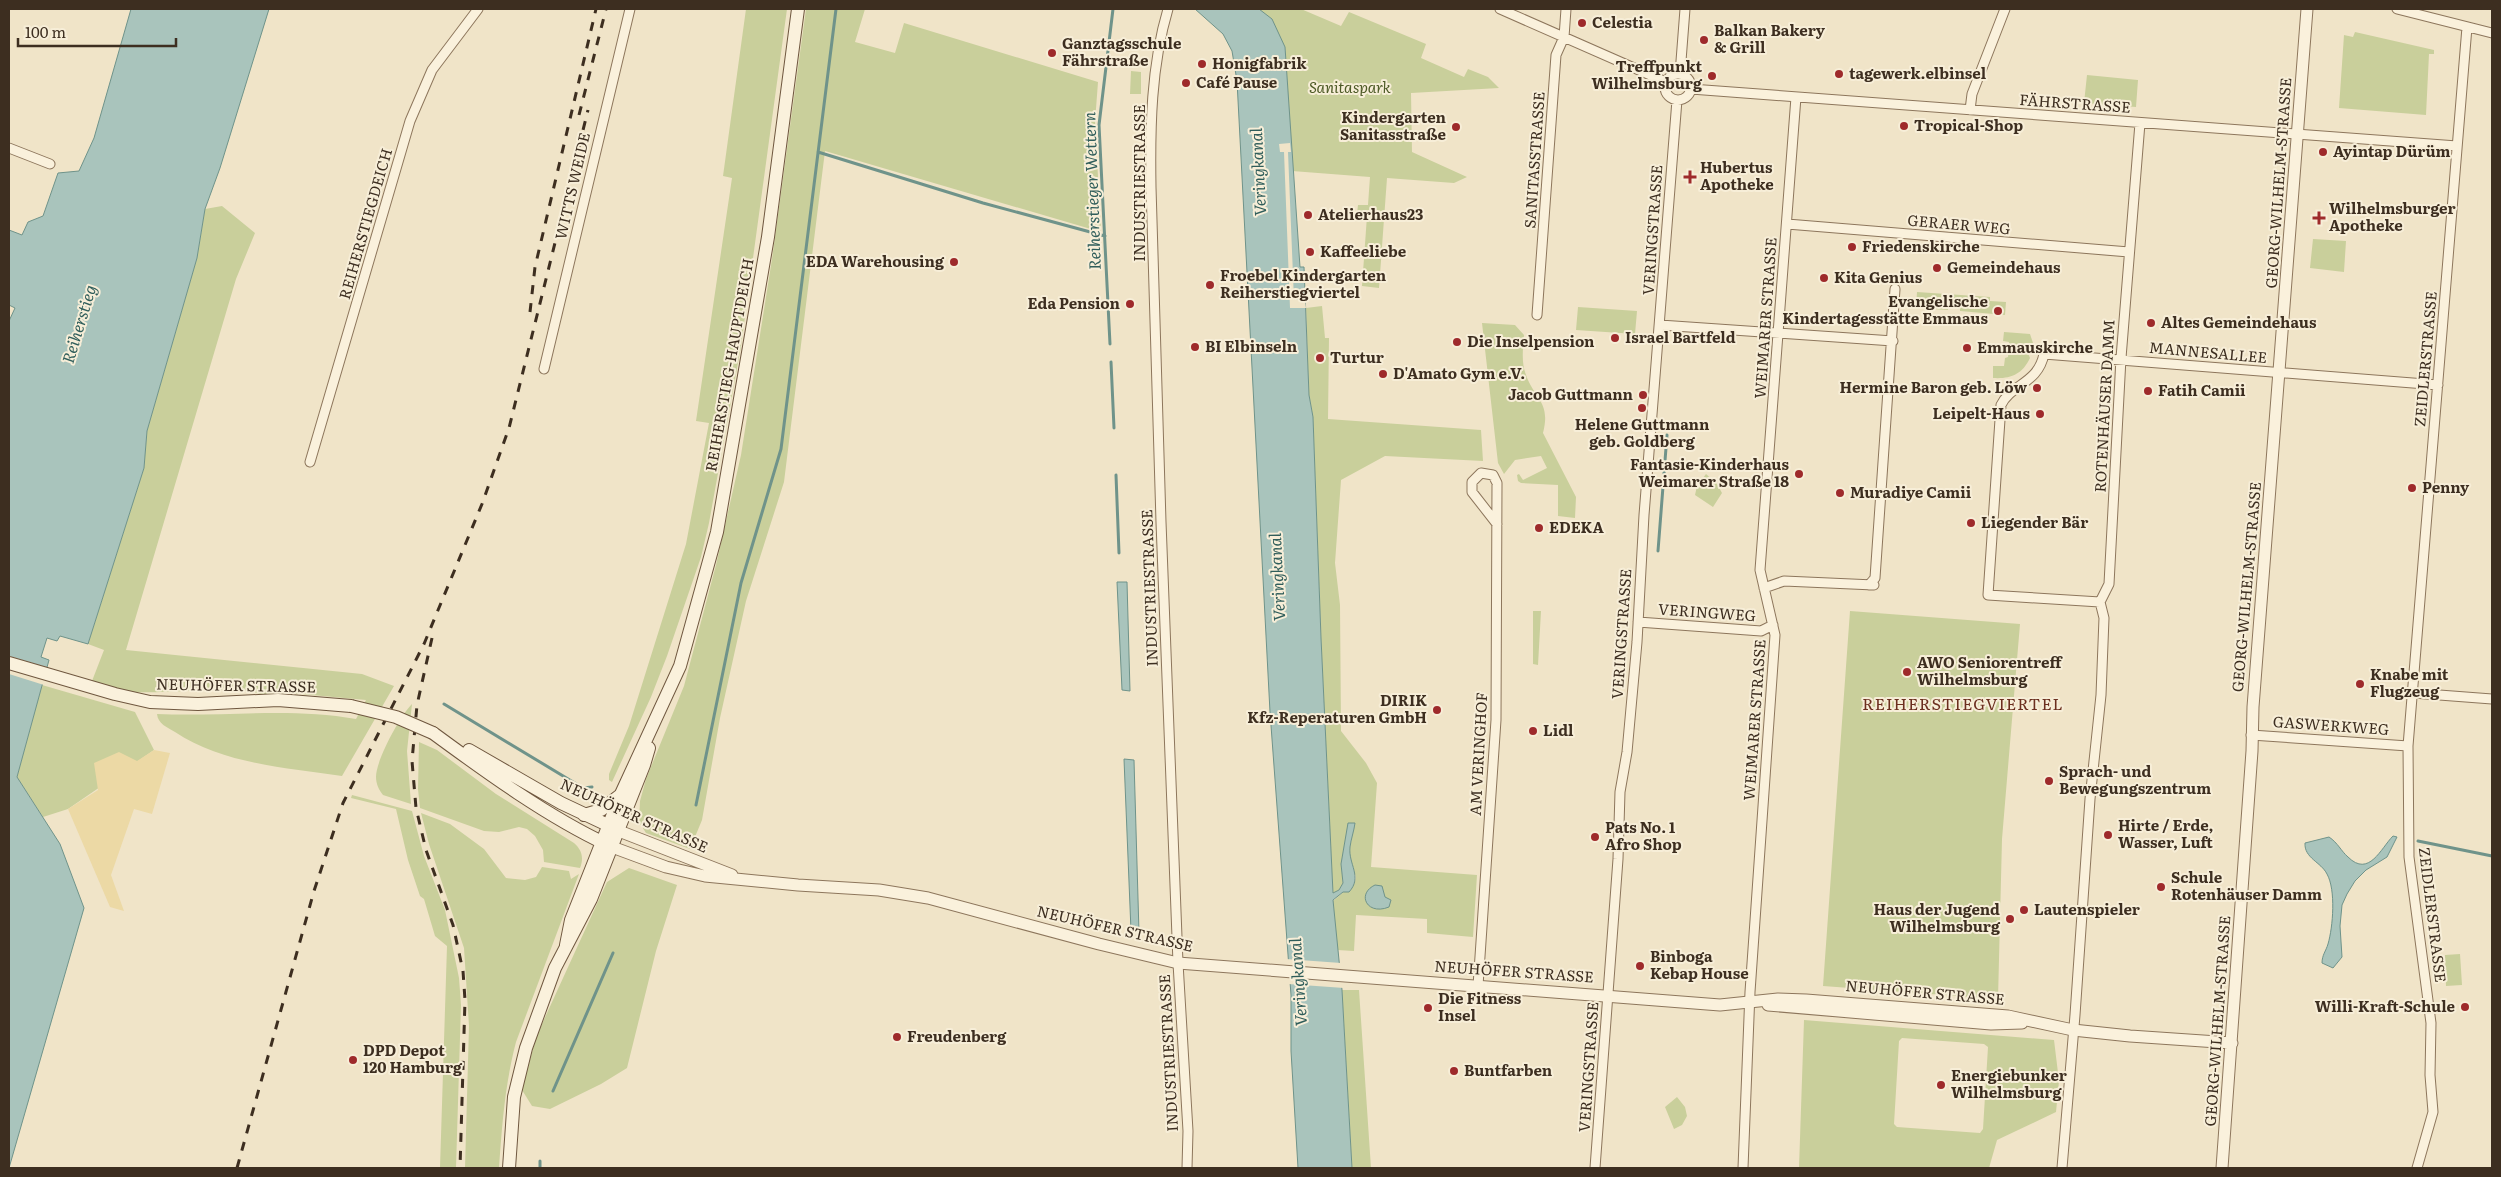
<svg xmlns="http://www.w3.org/2000/svg" width="2501" height="1177" viewBox="0 0 2501 1177" font-family="Literata,serif">
  <style>
    .green { fill: #c9cf9b; fill-rule: evenodd }
    .sand { fill: #ecd9a5 }
    .water { fill: #a9c4bc; stroke: #6f938a }
    .pier { fill: #f0e4c8 }
    .lines { fill: none; stroke-linecap: round; stroke-linejoin: round }
    .stream { stroke: #6f938a; stroke-width: 3 }
    .minor-casing { stroke: #8d765c; stroke-width: 11 }
    .tertiary-casing { stroke: #8d765c; stroke-width: 13 }
    .secondary-casing { stroke: #6f573f; stroke-width: 14 }
    .minor { stroke: #faf1dc; stroke-width: 9 }
    .tertiary { stroke: #faf1dc; stroke-width: 11 }
    .secondary { stroke: #faf1dc; stroke-width: 12 }
    .rail { stroke: #3d2e20; stroke-width: 3; stroke-dasharray: 9 9; stroke-linecap: butt }
    .secondary-bridge-casing { stroke: #6f573f; stroke-width: 14; stroke-linecap: butt }
    .secondary-bridge { stroke: #faf1dc; stroke-width: 12 }
    .poi-dot { fill: #9e2a2b; stroke: #f7eed8; stroke-width: 2 }
    .labels { text-anchor: middle; stroke-width: 4; stroke-linejoin: round; paint-order: stroke }
    .poi-label { font-size: 15px; font-weight: bold; fill: #3d2e20; stroke: #f7eed8; text-anchor: start }
    .park-label { font-size: 15px; font-style: italic; fill: #4d5a26; stroke: #f7eed8 }
    .street-label { font-size: 15px; fill: #3d2e20; stroke: #f7eed8 }
    .water-label { font-size: 16px; font-style: italic; fill: #2f5d5a; stroke: #f7eed8 }
    .neighbourhood-label { font-size: 16px; letter-spacing: 1px; fill: #6b2e1e; stroke: #f7eed8 }
  </style>
  <rect width="100%" height="100%" fill="#f0e4c8"/>
  <path class="green" d="M746,9H787L741,346L709,523L701,557L667,656L651,697L612,782L609,780V774L629,726L686,544L709,423L696,421L732,178L723,176Z
    M806,9H865L855,42L895,53L904,23L1098,82L1095,122L1101,232L825,151L784,482L746,601L720,718L702,820L690,849L646,833L639,822L640,801L646,779L684,686L716,565L741,455L772,259Z
    M1259,9H1301L1341,26L1349,12L1426,44L1421,58L1464,77L1468,69L1488,77L1499,88L1411,93L1412,152L1467,177L1454,183L1387,178L1379,288L1362,286L1367,216L1357,214L1358,205H1368L1370,177L1292,171L1285,47Z
    M2355,32L2434,50V54H2429L2426,115L2339,108L2344,35L2353,37Z
    M1131,71L1141,72V94H1130Z
    M2087,75L2138,80L2136,107L2084,103Z
    M222,206L255,233L236,279L126,650L362,674L394,686L342,776C287,768 223,764 175,732C167,727 158,724 157,714C224,717 290,707 356,719L366,700L301,694H260C246,685 157,694 134,692C120,691 105,685 92,681L104,650L88,644L144,468L147,431L197,258L205,209Z
    M2313,239L2346,241L2344,272L2310,268Z
    M1917,292L1990,297V301L2006,302L2005,315L1960,311V304L1948,303V310L1916,308Z
    M1322,306L1325,338H1329L1328,419L1481,430L1483,461L1385,456L1341,480L1335,563L1340,605L1341,731L1366,763L1377,783L1371,867L1477,875L1473,937L1427,933V919L1356,915L1354,951L1337,950L1333,901L1355,882L1356,877L1350,858V847L1355,823L1345,841L1341,864L1343,883L1339,890L1333,894L1321,638L1313,417L1309,395L1306,308Z
    M1578,307L1637,311L1635,334L1576,330Z
    M1482,323L1515,325L1524,335C1523,347 1521,363 1526,375C1535,400 1551,402 1543,433L1576,497L1575,518L1558,516V485L1521,483L1518,481L1517,475L1519,474L1523,480L1547,468L1541,456L1515,460L1504,474L1498,463Z
    M2004,332L2030,334L2033,343L2027,351L2030,358C2022,375 2010,379 1993,378V366H2004L2005,358L2008,357L2009,342L2003,341Z
    M1706,474L1717,484L1722,493L1713,507L1695,495L1697,486Z
    M1533,611H1541L1538,665L1533,664Z
    M1850,611L2020,624L2002,839L1998,999L1823,986Z
    M42,685L135,712L154,750L68,809L43,817L17,777Z
    M412,704L407,751L411,804L383,795C379,790 376,784 376,777C376,760 400,716 412,704Z
    M419,742L437,750L496,794L574,843C582,850 584,858 580,868L544,862L543,850L535,836L527,829L519,827L499,832L484,831L420,808L418,789Z
    M352,795L412,811L424,856L445,910L459,978L461,1005L456,1168H440L447,946L435,936L424,899L420,896L408,860L396,809L351,798Z
    M421,813L450,824L484,849L506,878L525,880L536,877L542,867L569,871L571,879L579,874L516,1042C505,1084 502,1125 499,1168H465L469,1026L464,948L429,844Z
    M629,868L677,885L656,951L627,1068L601,1084L550,1109L532,1106L522,1090L536,1037L607,882Z
    M2460,954L2462,985L2446,986L2445,955Z
    M1342,990H1359L1371,1168H1352Z
    M1804,1020L2054,1040L2059,1081L2056,1112L1997,1140L1989,1168H1799ZM1902,1038L1984,1044L1988,1047L1983,1129L1980,1133L1897,1127L1894,1124L1899,1041Z
    M1677,1097L1685,1107L1687,1116L1682,1125L1674,1129L1665,1107Z"/>
  <path class="sand" d="M154,750L170,753L152,814L134,809L111,875L124,911L110,907L68,809L98,790L94,763L119,752L137,761Z"/>
  <path class="water" d="M131,9H269L220,168L205,209L197,258L147,431L144,468L88,644L60,636L57,641L47,638L41,657L49,660L17,777L60,844L84,908L9,1168V321L15,308L9,305V230L22,235L28,222L43,216L58,173L79,171L94,138Z
    M1195,9H1259L1272,19L1285,47L1300,267H1304L1309,395L1313,417L1321,638L1333,893L1339,890L1343,883L1341,864L1348,823H1355C1354,831 1351,839 1350,847C1348,864 1363,877 1349,892H1343L1333,900L1342,990L1352,1168H1298L1291,1051V995L1270,712L1237,81L1232,51L1223,34Z
    M1117,582H1127L1130,691L1122,690Z
    M1124,759L1134,760L1139,933L1131,931Z
    M2393,836L2397,837L2387,857L2366,870L2355,881L2347,894L2342,905L2340,926L2342,957L2333,968L2322,963C2322,955 2326,951 2328,944C2333,927 2336,890 2327,874C2321,862 2304,858 2305,843L2329,837C2338,843 2341,851 2348,857C2369,878 2381,848 2393,836Z
    M1375,885L1382,886L1385,897L1391,900L1389,907C1367,916 1356,894 1375,885Z"/>
  <path class="pier" d="M1290,143L1291,152H1288L1294,300H1305L1306,308H1290L1284,152H1280L1279,144Z
    M9,656L49,668L44,685L9,674Z
    M1286,959L1341,963L1344,988L1288,984Z"/>
  <g class="lines">
    <path class="stream" d="M818,152L983,203L1105,236
      M1110,344L1099,125L1113,9
      M1111,362L1114,428
      M1116,475L1119,553
      M1658,551L1667,435
      M444,704L583,788L592,787
      M696,805L741,583L781,449L836,9
      M2418,841L2492,856
      M553,1091L613,953
      M540,1168V1161"/>
    <g class="minor-casing">
      <path id="minor" d="M1168,9C1151,66 1150,128 1151,187L1161,522L1178,963L1188,1131L1187,1168
        M1500,9L1666,82
        M2397,9L2492,33
        M1680,74L1685,9
        M1665 87a13 13 0 1 1 26 0a13 13 0 1 1-26 0Z
        M1691,89L2457,146
        M1970,110L1972,94L2005,9
        M9,148L50,164
        M1787,224L2129,252
        M1537,315L1556,55L1564,37L1566,9
        M1660,325L1893,341
        M544,369L630,9
        M310,462L410,121L432,70L478,9
        M1869,585L1875,578L1895,289
        M1764,588L1784,581L1874,585
        M2100,602L1988,595L2001,405C2011,384 2038,384 2044,354L2438,385
        M1638,622L1761,631L1773,625
        M2413,693L2492,699
        M2251,735L2408,746
        M1478,986L1496,720L1497,483L1493,475L1481,473L1472,482V492L1497,524
        M1595,1168L1618,859L1620,792L1627,752L1637,642L1644,515L1677,100
        M1743,1168L1750,992L1775,635L1760,570L1796,97
        M2062,1168L2075,1015L2090,799L2101,695L2104,618L2100,602L2109,584L2121,358L2140,123
        M2417,1168L2433,1112L2430,1075L2431,1023L2409,857L2408,746L2467,27"/>
    </g>
    <g class="tertiary-casing">
      <path id="tertiary" d="M619,831L732,875
        M612,847L666,867L705,876L798,885L879,890L928,898L1099,944L1178,963L1720,1005L1778,999L1806,1000L2008,1016L2073,1030L2130,1036L2232,1043
        M1768,1005L1991,1024L2022,1023
        M2222,1168L2252,751L2253,707L2307,9"/>
    </g>
    <g class="secondary-casing">
      <path id="secondary" d="M9,663L115,694L150,702L198,704L278,700L351,706
        M433,733C486,772 548,817 608,845
        M469,750L561,803L614,828
        M584,815L601,810L619,796
        M566,945L571,920L621,794L680,666L717,532L768,237L798,9
        M509,1168L514,1097L526,1048L555,968L591,899L644,765L649,748"/>
    </g>
    <use href="#minor" class="minor"/>
    <use href="#tertiary" class="tertiary"/>
    <use href="#secondary" class="secondary"/>
    <path class="rail" d="M579,115L606,9
      M530,312L535,267L596,9
      M432,638L417,705L412,761L416,808L426,850L453,925L463,971L465,1000L460,1168
      M237,1168L314,891L343,803L424,644L482,504L509,428L588,110"/>
    <g class="secondary-bridge-casing">
      <path id="secondary-bridge" d="M351,706L396,717L433,733"/>
    </g>
    <use href="#secondary-bridge" class="secondary-bridge"/>
  </g>
  <g class="poi-dot">
    <circle cx="1582" cy="23" r="5"/>
    <circle cx="1704" cy="40" r="5"/>
    <circle cx="1052" cy="53" r="5"/>
    <circle cx="1202" cy="64" r="5"/>
    <circle cx="1839" cy="74" r="5"/>
    <circle cx="1712" cy="76" r="5"/>
    <circle cx="1186" cy="83" r="5"/>
    <circle cx="1904" cy="126" r="5"/>
    <circle cx="1456" cy="127" r="5"/>
    <circle cx="2323" cy="152" r="5"/>
    <path d="M1687.5 169.5h5v5h5v5h-5v5h-5v-5h-5v-5h5z"/>
    <circle cx="1308" cy="215" r="5"/>
    <path d="M2316.5 210.5h5v5h5v5h-5v5h-5v-5h-5v-5h5z"/>
    <circle cx="1852" cy="247" r="5"/>
    <circle cx="1310" cy="252" r="5"/>
    <circle cx="954" cy="262" r="5"/>
    <circle cx="1937" cy="268" r="5"/>
    <circle cx="1824" cy="278" r="5"/>
    <circle cx="1210" cy="285" r="5"/>
    <circle cx="1130" cy="304" r="5"/>
    <circle cx="1998" cy="311" r="5"/>
    <circle cx="2151" cy="323" r="5"/>
    <circle cx="1615" cy="338" r="5"/>
    <circle cx="1457" cy="342" r="5"/>
    <circle cx="1195" cy="347" r="5"/>
    <circle cx="1967" cy="348" r="5"/>
    <circle cx="1320" cy="358" r="5"/>
    <circle cx="1383" cy="374" r="5"/>
    <circle cx="2037" cy="388" r="5"/>
    <circle cx="2148" cy="391" r="5"/>
    <circle cx="1643" cy="395" r="5"/>
    <circle cx="1642" cy="408" r="5"/>
    <circle cx="2040" cy="414" r="5"/>
    <circle cx="1799" cy="474" r="5"/>
    <circle cx="2412" cy="488" r="5"/>
    <circle cx="1840" cy="493" r="5"/>
    <circle cx="1971" cy="523" r="5"/>
    <circle cx="1539" cy="528" r="5"/>
    <circle cx="1907" cy="672" r="5"/>
    <circle cx="2360" cy="684" r="5"/>
    <circle cx="1437" cy="710" r="5"/>
    <circle cx="1533" cy="731" r="5"/>
    <circle cx="2049" cy="781" r="5"/>
    <circle cx="2108" cy="835" r="5"/>
    <circle cx="1595" cy="837" r="5"/>
    <circle cx="2161" cy="887" r="5"/>
    <circle cx="2024" cy="910" r="5"/>
    <circle cx="2010" cy="919" r="5"/>
    <circle cx="1640" cy="966" r="5"/>
    <circle cx="2465" cy="1007" r="5"/>
    <circle cx="1428" cy="1008" r="5"/>
    <circle cx="897" cy="1037" r="5"/>
    <circle cx="353" cy="1060" r="5"/>
    <circle cx="1454" cy="1071" r="5"/>
    <circle cx="1941" cy="1085" r="5"/>
  </g>
  <g class="labels">
    <g class="poi-label">
      <text x="1592" y="28">Celestia</text>
      <text x="1714" y="36">Balkan Bakery<tspan x="1714" dy="17">&amp; Grill</tspan></text>
      <text x="1062" y="49">Ganztagsschule<tspan x="1062" dy="17">Fährstraße</tspan></text>
      <text x="1212" y="69">Honigfabrik</text>
      <text x="1702" y="72" text-anchor="end">Treffpunkt<tspan x="1702" dy="17">Wilhelmsburg</tspan></text>
      <text x="1849" y="79">tagewerk.elbinsel</text>
      <text x="1196" y="88">Café Pause</text>
      <text x="1446" y="123" text-anchor="end">Kindergarten<tspan x="1446" dy="17">Sanitasstraße</tspan></text>
      <text x="1914" y="131">Tropical-Shop</text>
      <text x="2333" y="157">Ayintap Dürüm</text>
      <text x="1700" y="173">Hubertus<tspan x="1700" dy="17">Apotheke</tspan></text>
      <text x="2329" y="214">Wilhelmsburger<tspan x="2329" dy="17">Apotheke</tspan></text>
      <text x="1318" y="220">Atelierhaus23</text>
      <text x="1862" y="252">Friedenskirche</text>
      <text x="1320" y="257">Kaffeeliebe</text>
      <text x="944" y="267" text-anchor="end">EDA Warehousing</text>
      <text x="1947" y="273">Gemeindehaus</text>
      <text x="1220" y="281">Froebel Kindergarten<tspan x="1220" dy="17">Reiherstiegviertel</tspan></text>
      <text x="1834" y="283">Kita Genius</text>
      <text x="1988" y="307" text-anchor="end">Evangelische<tspan x="1988" dy="17">Kindertagesstätte Emmaus</tspan></text>
      <text x="1120" y="309" text-anchor="end">Eda Pension</text>
      <text x="2161" y="328">Altes Gemeindehaus</text>
      <text x="1625" y="343">Israel Bartfeld</text>
      <text x="1467" y="347">Die Inselpension</text>
      <text x="1205" y="352">BI Elbinseln</text>
      <text x="1977" y="353">Emmauskirche</text>
      <text x="1330" y="363">Turtur</text>
      <text x="1393" y="379">D'Amato Gym e.V.</text>
      <text x="2027" y="393" text-anchor="end">Hermine Baron geb. Löw</text>
      <text x="2158" y="396">Fatih Camii</text>
      <text x="1633" y="400" text-anchor="end">Jacob Guttmann</text>
      <text x="2030" y="419" text-anchor="end">Leipelt-Haus</text>
      <text x="1642" y="430" text-anchor="middle">Helene Guttmann<tspan x="1642" dy="17">geb. Goldberg</tspan></text>
      <text x="1789" y="470" text-anchor="end">Fantasie-Kinderhaus<tspan x="1789" dy="17">Weimarer Straße 18</tspan></text>
      <text x="2422" y="493">Penny</text>
      <text x="1850" y="498">Muradiye Camii</text>
      <text x="1981" y="528">Liegender Bär</text>
      <text x="1549" y="533">EDEKA</text>
      <text x="1917" y="668">AWO Seniorentreff<tspan x="1917" dy="17">Wilhelmsburg</tspan></text>
      <text x="2370" y="680">Knabe mit<tspan x="2370" dy="17">Flugzeug</tspan></text>
      <text x="1427" y="706" text-anchor="end">DIRIK<tspan x="1427" dy="17">Kfz-Reperaturen GmbH</tspan></text>
      <text x="1543" y="736">Lidl</text>
      <text x="2059" y="777">Sprach- und<tspan x="2059" dy="17">Bewegungszentrum</tspan></text>
      <text x="2118" y="831">Hirte / Erde,<tspan x="2118" dy="17">Wasser, Luft</tspan></text>
      <text x="1605" y="833">Pats No. 1<tspan x="1605" dy="17">Afro Shop</tspan></text>
      <text x="2171" y="883">Schule<tspan x="2171" dy="17">Rotenhäuser Damm</tspan></text>
      <text x="2000" y="915" text-anchor="end">Haus der Jugend<tspan x="2000" dy="17">Wilhelmsburg</tspan></text>
      <text x="2034" y="915">Lautenspieler</text>
      <text x="1650" y="962">Binboga<tspan x="1650" dy="17">Kebap House</tspan></text>
      <text x="1438" y="1004">Die Fitness<tspan x="1438" dy="17">Insel</tspan></text>
      <text x="2455" y="1012" text-anchor="end">Willi-Kraft-Schule</text>
      <text x="907" y="1042">Freudenberg</text>
      <text x="363" y="1056">DPD Depot<tspan x="363" dy="17">120 Hamburg</tspan></text>
      <text x="1464" y="1076">Buntfarben</text>
      <text x="1951" y="1081">Energiebunker<tspan x="1951" dy="17">Wilhelmsburg</tspan></text>
    </g>
    <g class="park-label">
      <text x="1350" y="93">Sanitaspark</text>
    </g>
    <g class="street-label">
      <text transform="translate(2075 104) rotate(4)" y="5">FÄHRSTRASSE</text>
      <text transform="translate(1535 160) rotate(-86)" y="5">SANITASSTRASSE</text>
      <text transform="translate(1140 183) rotate(-90)" y="5">INDUSTRIESTRASSE</text>
      <text transform="translate(2279 183) rotate(-86)" y="5">GEORG-WILHELM-STRASSE</text>
      <text transform="translate(573 186) rotate(-77)" y="5">WITTS WEIDE</text>
      <text transform="translate(366 224) rotate(-74)" y="5">REIHERSTIEGDEICH</text>
      <text transform="translate(1959 225) rotate(5)" y="5">GERAER WEG</text>
      <text transform="translate(1653 230) rotate(-86)" y="5">VERINGSTRASSE</text>
      <text transform="translate(1766 318) rotate(-86)" y="5">WEIMARER STRASSE</text>
      <text transform="translate(2208 353) rotate(5)" y="5">MANNESALLEE</text>
      <text transform="translate(2426 359) rotate(-85)" y="5">ZEIDLERSTRASSE</text>
      <text transform="translate(730 365) rotate(-80)" y="5">REIHERSTIEG-HAUPTDEICH</text>
      <text transform="translate(2105 406) rotate(-87)" y="5">ROTENHÄUSER DAMM</text>
      <text transform="translate(2247 587) rotate(-85)" y="5">GEORG-WILHELM-STRASSE</text>
      <text transform="translate(1150 588) rotate(-92)" y="5">INDUSTRIESTRASSE</text>
      <text transform="translate(1707 613) rotate(4)" y="5">VERINGWEG</text>
      <text transform="translate(1622 634) rotate(-86)" y="5">VERINGSTRASSE</text>
      <text transform="translate(236 686) rotate(1)" y="5">NEUHÖFER STRASSE</text>
      <text transform="translate(1755 720) rotate(-86)" y="5">WEIMARER STRASSE</text>
      <text transform="translate(2331 726) rotate(4)" y="5">GASWERKWEG</text>
      <text transform="translate(1479 754) rotate(-87)" y="5">AM VERINGHOF</text>
      <text transform="translate(634 816) rotate(24)" y="5">NEUHÖFER STRASSE</text>
      <text transform="translate(2432 915) rotate(83)" y="5">ZEIDLERSTRASSE</text>
      <text transform="translate(1115 929) rotate(13)" y="5">NEUHÖFER STRASSE</text>
      <text transform="translate(1514 972) rotate(4)" y="5">NEUHÖFER STRASSE</text>
      <text transform="translate(1925 993) rotate(5)" y="5">NEUHÖFER STRASSE</text>
      <text transform="translate(2218 1021) rotate(-86)" y="5">GEORG-WILHELM-STRASSE</text>
      <text transform="translate(1169 1053) rotate(-93)" y="5">INDUSTRIESTRASSE</text>
      <text transform="translate(1589 1067) rotate(-86)" y="5">VERINGSTRASSE</text>
    </g>
    <g class="water-label">
      <text transform="translate(1258 172) rotate(-93)" y="6">Veringkanal</text>
      <text transform="translate(1092 191) rotate(-92)" y="6">Reiherstieger Wettern</text>
      <text transform="translate(79 324) rotate(-73)" y="6">Reiherstieg</text>
      <text transform="translate(1277 577) rotate(-93)" y="6">Veringkanal</text>
      <text transform="translate(1298 982) rotate(-94)" y="6">Veringkanal</text>
    </g>
    <g class="neighbourhood-label">
      <text x="1963" y="710">REIHERSTIEGVIERTEL</text>
    </g>
  </g>
  <rect width="2501" height="1177" fill="none" stroke="#3d2e20" stroke-width="20"/>
  <path d="M18 38v8h158v-8" fill="none" stroke="#3d2e20" stroke-width="2.5"/>
  <text x="25" y="38" font-size="15" fill="#3d2e20" stroke="#f7eed8" stroke-width="4" paint-order="stroke">100 m</text>
</svg>
